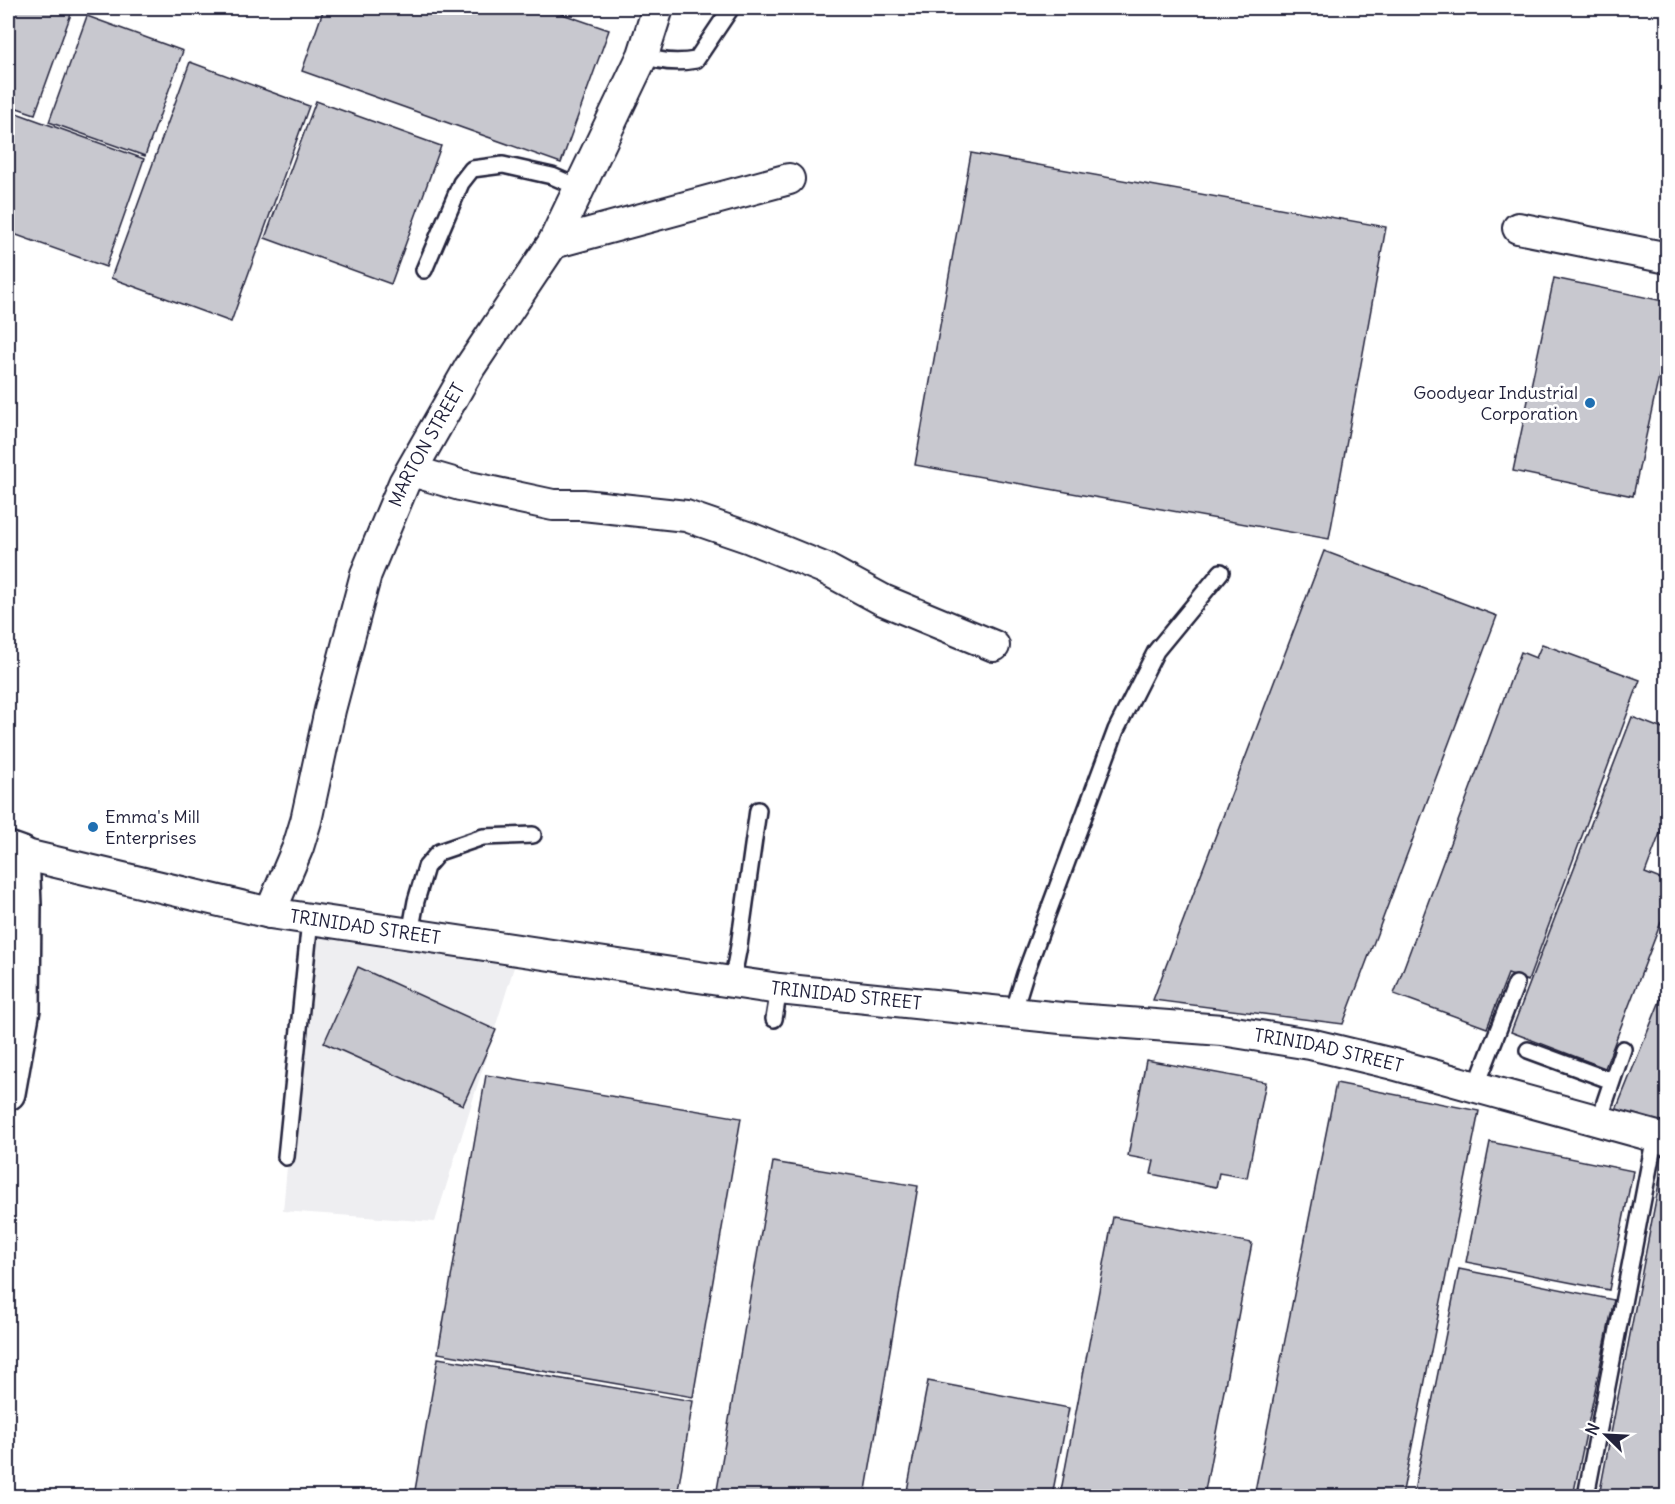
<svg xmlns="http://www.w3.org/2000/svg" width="1675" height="1504" viewBox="0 0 1675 1504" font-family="Delius,sans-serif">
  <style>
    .built { fill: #eeeef1 }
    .building { fill: #c8c8cf; stroke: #22223b; stroke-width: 1.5 }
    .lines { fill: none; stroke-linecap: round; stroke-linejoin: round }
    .lane-casing { stroke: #22223b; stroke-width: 20 }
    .street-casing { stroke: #22223b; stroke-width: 34 }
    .secondary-casing { stroke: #22223b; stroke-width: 38 }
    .lane { stroke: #fff; stroke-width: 15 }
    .street { stroke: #fff; stroke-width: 30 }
    .secondary { stroke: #fff; stroke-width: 33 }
    .poi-dot { fill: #1f6fb2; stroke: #fff; stroke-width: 2 }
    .labels { text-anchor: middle; stroke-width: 6; stroke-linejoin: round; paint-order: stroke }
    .poi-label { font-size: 18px; fill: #22223b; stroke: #fff; text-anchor: end }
    .street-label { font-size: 18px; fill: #22223b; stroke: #fff }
  </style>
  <rect width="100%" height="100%" fill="#fff"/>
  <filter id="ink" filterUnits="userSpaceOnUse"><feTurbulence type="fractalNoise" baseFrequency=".0167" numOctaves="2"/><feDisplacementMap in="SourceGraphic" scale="12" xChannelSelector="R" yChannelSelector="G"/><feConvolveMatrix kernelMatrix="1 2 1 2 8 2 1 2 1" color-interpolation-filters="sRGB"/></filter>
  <g filter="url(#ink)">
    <path class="built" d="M309,926L514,967L435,1222L283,1211Z"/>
    <path class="building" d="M8,8H53L71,14L35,114L8,105Z
      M324,8H545L609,30L561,163L302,71Z
      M87,16L183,51L145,156L49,122Z
      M190,62L309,106L231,322L111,278Z
      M316,101L441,146L391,284L265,238Z
      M8,110L144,159L106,267L8,232Z
      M971,153L1386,227L1329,539L915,465Z
      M1554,278L1668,302V335L1633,496L1513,471Z
      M1324,551L1497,616L1343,1024L1153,1000Z
      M1542,644L1640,680L1528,981L1508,974L1487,1028L1394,994L1521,652L1536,658Z
      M1632,717L1668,731V812L1645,873L1668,882V904L1605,1068L1511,1032Z
      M358,967L496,1030L463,1105L324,1043Z
      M1668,981V1124L1616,1110Z
      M1146,1060L1266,1082L1247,1178L1219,1173L1216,1187L1151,1174L1154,1161L1128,1156Z
      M486,1075L741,1118L693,1397L438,1353Z
      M1336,1083L1479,1111L1402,1496H1254Z
      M1490,1142L1633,1171L1609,1290L1466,1262Z
      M773,1162L918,1186L865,1496H716Z
      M1661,1173L1668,1175V1496H1599Z
      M1113,1217L1252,1243L1204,1496H1060Z
      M1459,1269L1614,1300L1573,1496H1413Z
      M438,1358L693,1401L677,1496H414Z
      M928,1381L1069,1408L1052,1496H906Z"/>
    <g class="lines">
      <g class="lane-casing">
        <path id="lane" d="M643,55C659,62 679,63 696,60L731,8
          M424,270L461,183L472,169L503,165L552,176L580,188
          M410,934L416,901L426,867L439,852L483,837L533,835
          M732,982L739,946L758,810
          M1013,1013L1025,974L1116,730L1156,651L1221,572
          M774,1019L779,989
          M1528,1050L1612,1081
          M1476,1087L1516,984
          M1601,1121L1605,1102L1623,1049
          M286,1157L310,920
          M1586,1496L1655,1136"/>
      </g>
      <g class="street-casing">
        <g id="street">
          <path d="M1518,228L1668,258"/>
          <path d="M553,243L789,179"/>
          <path d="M412,471L460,485L553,505H583L686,516L750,538L824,568L883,600L994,646"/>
          <path id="s1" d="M22,854L270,913L732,982L779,989L1061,1018L1222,1030L1310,1044L1393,1064L1668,1140"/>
          <path id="s2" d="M270,913L298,847L306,821L330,710L366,574L404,483L470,367L553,243L643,55L658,8"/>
        </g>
      </g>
      <g class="secondary-casing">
        <path id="secondary" d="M8,849L22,854L24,905L23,1009L8,1093"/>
      </g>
      <use href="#lane" class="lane"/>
      <use href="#street" class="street"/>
      <use href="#secondary" class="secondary"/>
    </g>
  </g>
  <g class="poi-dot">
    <circle cx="1590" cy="403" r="6"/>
    <circle cx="93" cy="827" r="6"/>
  </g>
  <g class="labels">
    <g class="poi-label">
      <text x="1578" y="399">Goodyear Industrial<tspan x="1578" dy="21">Corporation</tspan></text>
      <text x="105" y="823" text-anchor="start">Emma's Mill<tspan x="105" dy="21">Enterprises</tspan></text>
    </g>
    <g class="street-label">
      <text dy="6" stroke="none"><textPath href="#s2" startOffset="496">MARTON STREET</textPath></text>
      <text dy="6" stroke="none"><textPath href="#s1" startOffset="351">TRINIDAD STREET</textPath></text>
      <text dy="6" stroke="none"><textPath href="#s1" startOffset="837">TRINIDAD STREET</textPath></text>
      <text dy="6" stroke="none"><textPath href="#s1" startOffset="1323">TRINIDAD STREET</textPath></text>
    </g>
  </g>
  <rect width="1675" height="1504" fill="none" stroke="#fff" stroke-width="30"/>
  <rect x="15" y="15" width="1645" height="1474" fill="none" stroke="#22223b" stroke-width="2" filter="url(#ink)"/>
  <g transform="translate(1606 1435) rotate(294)" stroke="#ffffff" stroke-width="4.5" paint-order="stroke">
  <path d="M0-4.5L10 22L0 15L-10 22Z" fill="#22223b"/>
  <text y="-9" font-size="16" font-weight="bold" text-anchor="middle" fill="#22223b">N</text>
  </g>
</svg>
